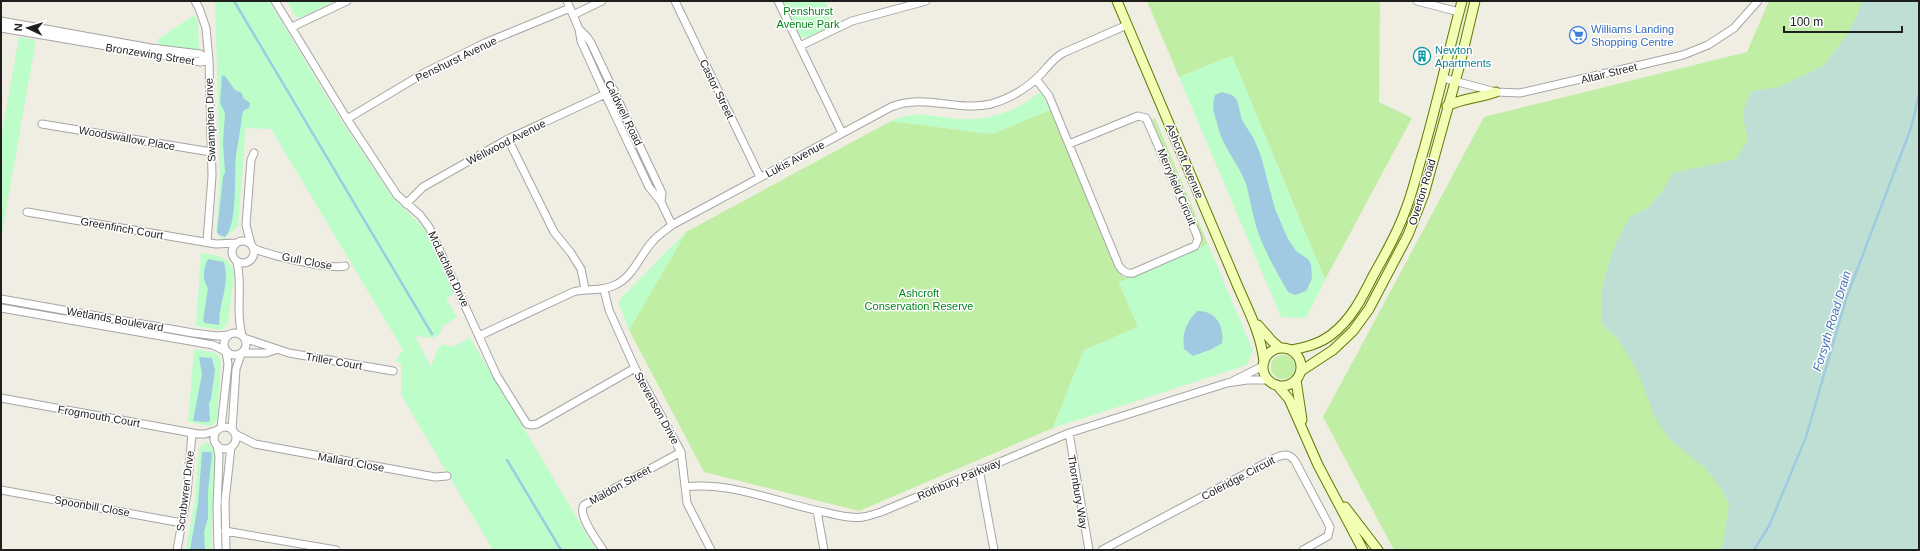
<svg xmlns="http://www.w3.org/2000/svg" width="1920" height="551" viewBox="0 0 1920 551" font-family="Arial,sans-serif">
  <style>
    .grass { fill: #c0eea5 }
    .wetland { fill: #bfdfd4 }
    .park { fill: #bdfdca }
    .water { fill: #a0cae1 }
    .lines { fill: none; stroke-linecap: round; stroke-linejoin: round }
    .stream { stroke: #a0cae1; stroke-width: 2.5 }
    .street-casing { stroke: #a5a5a5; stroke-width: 9 }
    .secondary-casing { stroke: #5e7a00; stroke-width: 11 }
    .street { stroke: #fff; stroke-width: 7 }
    .secondary { stroke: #f1feb3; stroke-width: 9 }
    .labels { text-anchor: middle; stroke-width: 3; stroke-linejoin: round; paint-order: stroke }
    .park-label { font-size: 11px; fill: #04841e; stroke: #fff }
    .shop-label { font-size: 11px; fill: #366cbe; stroke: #fff; text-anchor: start }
    .culture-label { font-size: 11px; fill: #0d838f; stroke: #fff; text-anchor: start }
    .street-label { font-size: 11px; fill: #1e1e1e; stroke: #fff }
    .water-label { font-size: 12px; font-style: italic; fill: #436eb5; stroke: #fff }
  </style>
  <rect width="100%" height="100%" fill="#f0ede3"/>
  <path class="grass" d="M1147,1H1380L1379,102L1412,118L1325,280L1232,56L1179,77Z
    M1769,1H1919V550H1394L1323,417L1484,117L1747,52Z
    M1050,110L1119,274L1125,278L1132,277L1119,283L1138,327L1084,350L1053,428L859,511L704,472L629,330L686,232L891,121L992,134Z
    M1155,118L1209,247L1194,250L1201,246L1202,237L1152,120Z
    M1271 367a12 12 0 1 1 24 0a12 12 0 1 1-24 0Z"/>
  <path class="wetland" d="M1862,1H1919V550H1721L1724,539L1729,503L1718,484L1705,468L1669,439L1655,418L1638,372L1617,338L1601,323L1602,290L1607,269L1616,243L1630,217L1648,208L1661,193L1673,173L1736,159L1748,140C1743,117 1739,113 1752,91L1779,87L1823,66L1845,38L1857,16Z"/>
  <path class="park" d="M215,1H269L337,114L393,198L424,228L454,294L446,298L457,317L443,326L439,335L432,338L415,336L431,367L438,348L444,344L453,347L470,338L596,550H493L401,395V363L395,361L403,350L271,129L246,128L238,226L224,239H222L216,232L220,176Z
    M286,1H335L300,18L296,17Z
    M782,1H826L832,26L808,37H800Z
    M194,15L198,21L199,54L162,49L157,40Z
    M19,37L36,40L1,239V138Z
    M1232,56L1325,280L1306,318L1281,317L1179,77Z
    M1041,92L1050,110L992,134L891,121C922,107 942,121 973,119C990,118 1008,113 1023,104C1030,100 1035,95 1041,92Z
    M686,232L629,330L619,304L620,299Z
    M1208,244L1253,351L1247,365L1053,428L1084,350L1138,327L1119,282Z
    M201,253C217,255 232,257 234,275L228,324L221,330L196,326Z
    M194,349L216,353L221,360L217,421L210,426L188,422Z
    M205,443H209L214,451L216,458L212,521V550H186L195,499L199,448Z"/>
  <path class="water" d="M222,75L225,76L235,90L242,93L243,98L250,103L249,108L244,110L242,115C241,128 238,142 236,155C234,173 238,225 225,237L219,235L217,232L223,177L225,172L223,143L225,113L220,103Z
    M1222,92L1232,95L1237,100L1242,120L1254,139L1261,156L1275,209L1288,239L1296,251L1308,259L1311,264L1312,279L1306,291L1295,295L1288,292C1276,271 1263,249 1256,226C1252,212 1250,198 1246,184C1239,164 1223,148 1218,127C1215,114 1211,110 1215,95Z
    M208,259L224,262C229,281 223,294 220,312C219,316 220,321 219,325L205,323L203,321L208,288C202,280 203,268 208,259Z
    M1197,311C1215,310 1225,326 1222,343L1212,349L1193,356L1184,349C1182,333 1186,323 1197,311Z
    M199,357L212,358L215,370L211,399L209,404L210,421L206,422L193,421L202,374Z
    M202,452H211L212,455L208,491V518L204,532L205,550H190L198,504Z"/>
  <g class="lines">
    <path class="stream" d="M234,1L432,334
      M507,460L561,550
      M1754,550L1769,526L1806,437L1846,299L1911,128L1919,95"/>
    <g class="street-casing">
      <path id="street" d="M195,1L199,8L206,28L209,60L212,176L207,242
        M275,1L347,119L397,195L420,215L429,227L497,376L527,424L532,425L537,424L635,368
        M567,1L579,29L581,41L605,94L649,187L661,202L672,225
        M675,1L760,177
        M778,1L842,133
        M1417,1L1459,12
        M573,15L602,1
        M1,21L151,48L200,54L209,60
        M292,27L347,1
        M1,28L201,62L209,60
        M579,29L587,37L591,43L662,193L661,202
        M800,46L852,21L926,1
        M1443,78L1496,92L1520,93L1615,71L1683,55L1708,45L1734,28L1758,1
        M1036,79L1049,96L1119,266C1123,272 1127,274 1133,273L1195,246L1198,239L1196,233L1146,118L1138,116L1069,144
        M347,119L424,73L485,43L570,8
        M42,124L211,152
        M508,139L554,232L571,253L581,269L585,289
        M406,204L423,187L508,139L614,90
        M27,212L216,244L236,243
        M232 252a11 11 0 1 1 22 0a11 11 0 1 1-22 0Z
        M251,244L246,225L251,160L254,153
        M253,248C268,255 330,270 345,266
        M237,263C243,287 235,311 242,335
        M604,290L609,310L635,368L681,452L687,503L711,550
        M1,299L193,333L217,336L228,335
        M1,308L213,345L225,351
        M224 344a11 11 0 1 1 22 0a11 11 0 1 1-22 0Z
        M479,336L573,292C588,288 601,292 615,285C633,277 640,255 653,241C658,235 666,230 672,225L891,107C924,93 957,112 991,104C1012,98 1029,87 1043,72C1049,65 1054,58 1063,53L1127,25
        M244,338L289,353L393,371
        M242,353H266L275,350
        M1233,381L1263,366
        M1,398L198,434H205L218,430
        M214 438a11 11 0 1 1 22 0a11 11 0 1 1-22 0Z
        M221,428L228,364L226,352
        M232,430L236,369L241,354
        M1069,433L1089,550
        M235,434L255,444L435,477L447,476
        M217,445L219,456L217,508L218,550
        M979,469L994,550
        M685,487C730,481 779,503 824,512C836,515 850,519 863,517C869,516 875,514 881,512L1069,433L1227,383L1247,380H1269
        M1,490L182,523
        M817,511L824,550
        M225,531L336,550
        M177,550L187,494L192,433
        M226,550L225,501L231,447
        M603,550C597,540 577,515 584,505L681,452
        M1102,550L1275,458C1284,454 1289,453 1295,461L1330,527L1328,536L1303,550"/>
    </g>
    <g class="secondary-casing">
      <path id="secondary" d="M1117,1L1239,289C1250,314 1261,335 1264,362
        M1447,106C1462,98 1480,98 1496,92
        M1258,325L1271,340L1280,348
        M1263 367a19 19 0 1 1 38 0a19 19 0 1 1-38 0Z
        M1292,350C1306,347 1319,344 1331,335C1351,320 1362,298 1373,276C1384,256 1396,236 1404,214C1412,195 1416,176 1422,156C1437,105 1448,53 1462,1
        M1301,371L1333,350L1353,331L1369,309L1408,235L1424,194L1460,64L1475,1
        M1296,380L1302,420
        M1277,385L1289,399L1318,465L1363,550
        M1345,507L1378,550"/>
    </g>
    <use href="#street" class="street"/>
    <use href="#secondary" class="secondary"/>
  </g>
  <defs>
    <g id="supermarket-ring" transform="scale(0.9)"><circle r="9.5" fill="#fff" stroke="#3f7fe0" stroke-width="1.5"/><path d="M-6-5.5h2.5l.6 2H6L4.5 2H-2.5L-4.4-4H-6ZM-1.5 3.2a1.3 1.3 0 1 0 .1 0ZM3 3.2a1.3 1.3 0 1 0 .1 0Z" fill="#3f7fe0"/></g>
    <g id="building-ring" transform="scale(0.9)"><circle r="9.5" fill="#fff" stroke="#0f9aa8" stroke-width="1.5"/><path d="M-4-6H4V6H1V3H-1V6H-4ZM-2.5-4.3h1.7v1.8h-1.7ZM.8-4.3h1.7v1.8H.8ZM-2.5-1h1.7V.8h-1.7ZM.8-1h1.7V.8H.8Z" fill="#0f9aa8"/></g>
  </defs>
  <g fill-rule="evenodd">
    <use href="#supermarket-ring" x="1578" y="35"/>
    <use href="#building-ring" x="1422" y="56"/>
  </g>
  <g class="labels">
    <g class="park-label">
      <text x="808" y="15">Penshurst<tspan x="808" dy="13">Avenue Park</tspan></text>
      <text x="919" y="297">Ashcroft<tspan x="919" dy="13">Conservation Reserve</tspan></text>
    </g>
    <g class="shop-label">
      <text x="1591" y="33">Williams Landing<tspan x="1591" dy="13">Shopping Centre</tspan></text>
    </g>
    <g class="culture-label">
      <text x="1435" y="54">Newton<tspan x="1435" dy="13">Apartments</tspan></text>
    </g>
    <g class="street-label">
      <text transform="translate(150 54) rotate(9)" y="4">Bronzewing Street</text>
      <text transform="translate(456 59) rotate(-26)" y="4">Penshurst Avenue</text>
      <text transform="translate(1609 73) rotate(-14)" y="4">Altair Street</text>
      <text transform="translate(717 89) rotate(64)" y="4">Castor Street</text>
      <text transform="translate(624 113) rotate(64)" y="4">Caldwell Road</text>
      <text transform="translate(210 120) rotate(-92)" y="4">Swamphen Drive</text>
      <text transform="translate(127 138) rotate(10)" y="4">Woodswallow Place</text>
      <text transform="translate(506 142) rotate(-27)" y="4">Wellwood Avenue</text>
      <text transform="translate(795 159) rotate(-28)" y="4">Lukis Avenue</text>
      <text transform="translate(1185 161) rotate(67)" y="4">Ashcroft Avenue</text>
      <text transform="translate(1177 187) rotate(67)" y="4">Merryfield Circuit</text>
      <text transform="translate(1422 192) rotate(-73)" y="4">Overton Road</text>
      <text transform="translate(122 228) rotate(10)" y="4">Greenfinch Court</text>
      <text transform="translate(307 261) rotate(11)" y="4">Gull Close</text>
      <text transform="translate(449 269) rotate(65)" y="4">McLachlan Drive</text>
      <text transform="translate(115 319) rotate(10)" y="4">Wetlands Boulevard</text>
      <text transform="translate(334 361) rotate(10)" y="4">Triller Court</text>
      <text transform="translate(657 408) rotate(61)" y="4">Stevenson Drive</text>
      <text transform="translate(99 416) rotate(10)" y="4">Frogmouth Court</text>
      <text transform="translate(351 462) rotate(10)" y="4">Mallard Close</text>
      <text transform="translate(1238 478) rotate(-28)" y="4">Coleridge Circuit</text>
      <text transform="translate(959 479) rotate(-23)" y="4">Rothbury Parkway</text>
      <text transform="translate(620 485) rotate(-29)" y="4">Maldon Street</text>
      <text transform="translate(185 491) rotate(-83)" y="4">Scrubwren Drive</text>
      <text transform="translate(1078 492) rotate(80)" y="4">Thornbury Way</text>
      <text transform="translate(92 506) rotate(10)" y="4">Spoonbill Close</text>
    </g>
    <g class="water-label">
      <text transform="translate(1832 321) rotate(-73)" y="4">Forsyth Road Drain</text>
    </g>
  </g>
  <rect width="1920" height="551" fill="none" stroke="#1e1e1e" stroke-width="4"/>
  <g transform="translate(28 28) rotate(274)" stroke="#ffffff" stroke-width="3" paint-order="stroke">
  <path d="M0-3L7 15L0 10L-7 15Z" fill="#1e1e1e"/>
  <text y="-6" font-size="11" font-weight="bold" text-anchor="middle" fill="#1e1e1e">N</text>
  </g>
  <path d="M1784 26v6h118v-6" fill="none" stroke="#1e1e1e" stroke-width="2"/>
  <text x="1790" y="26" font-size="12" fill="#1e1e1e" stroke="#ffffff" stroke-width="3" paint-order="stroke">100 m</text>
</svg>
